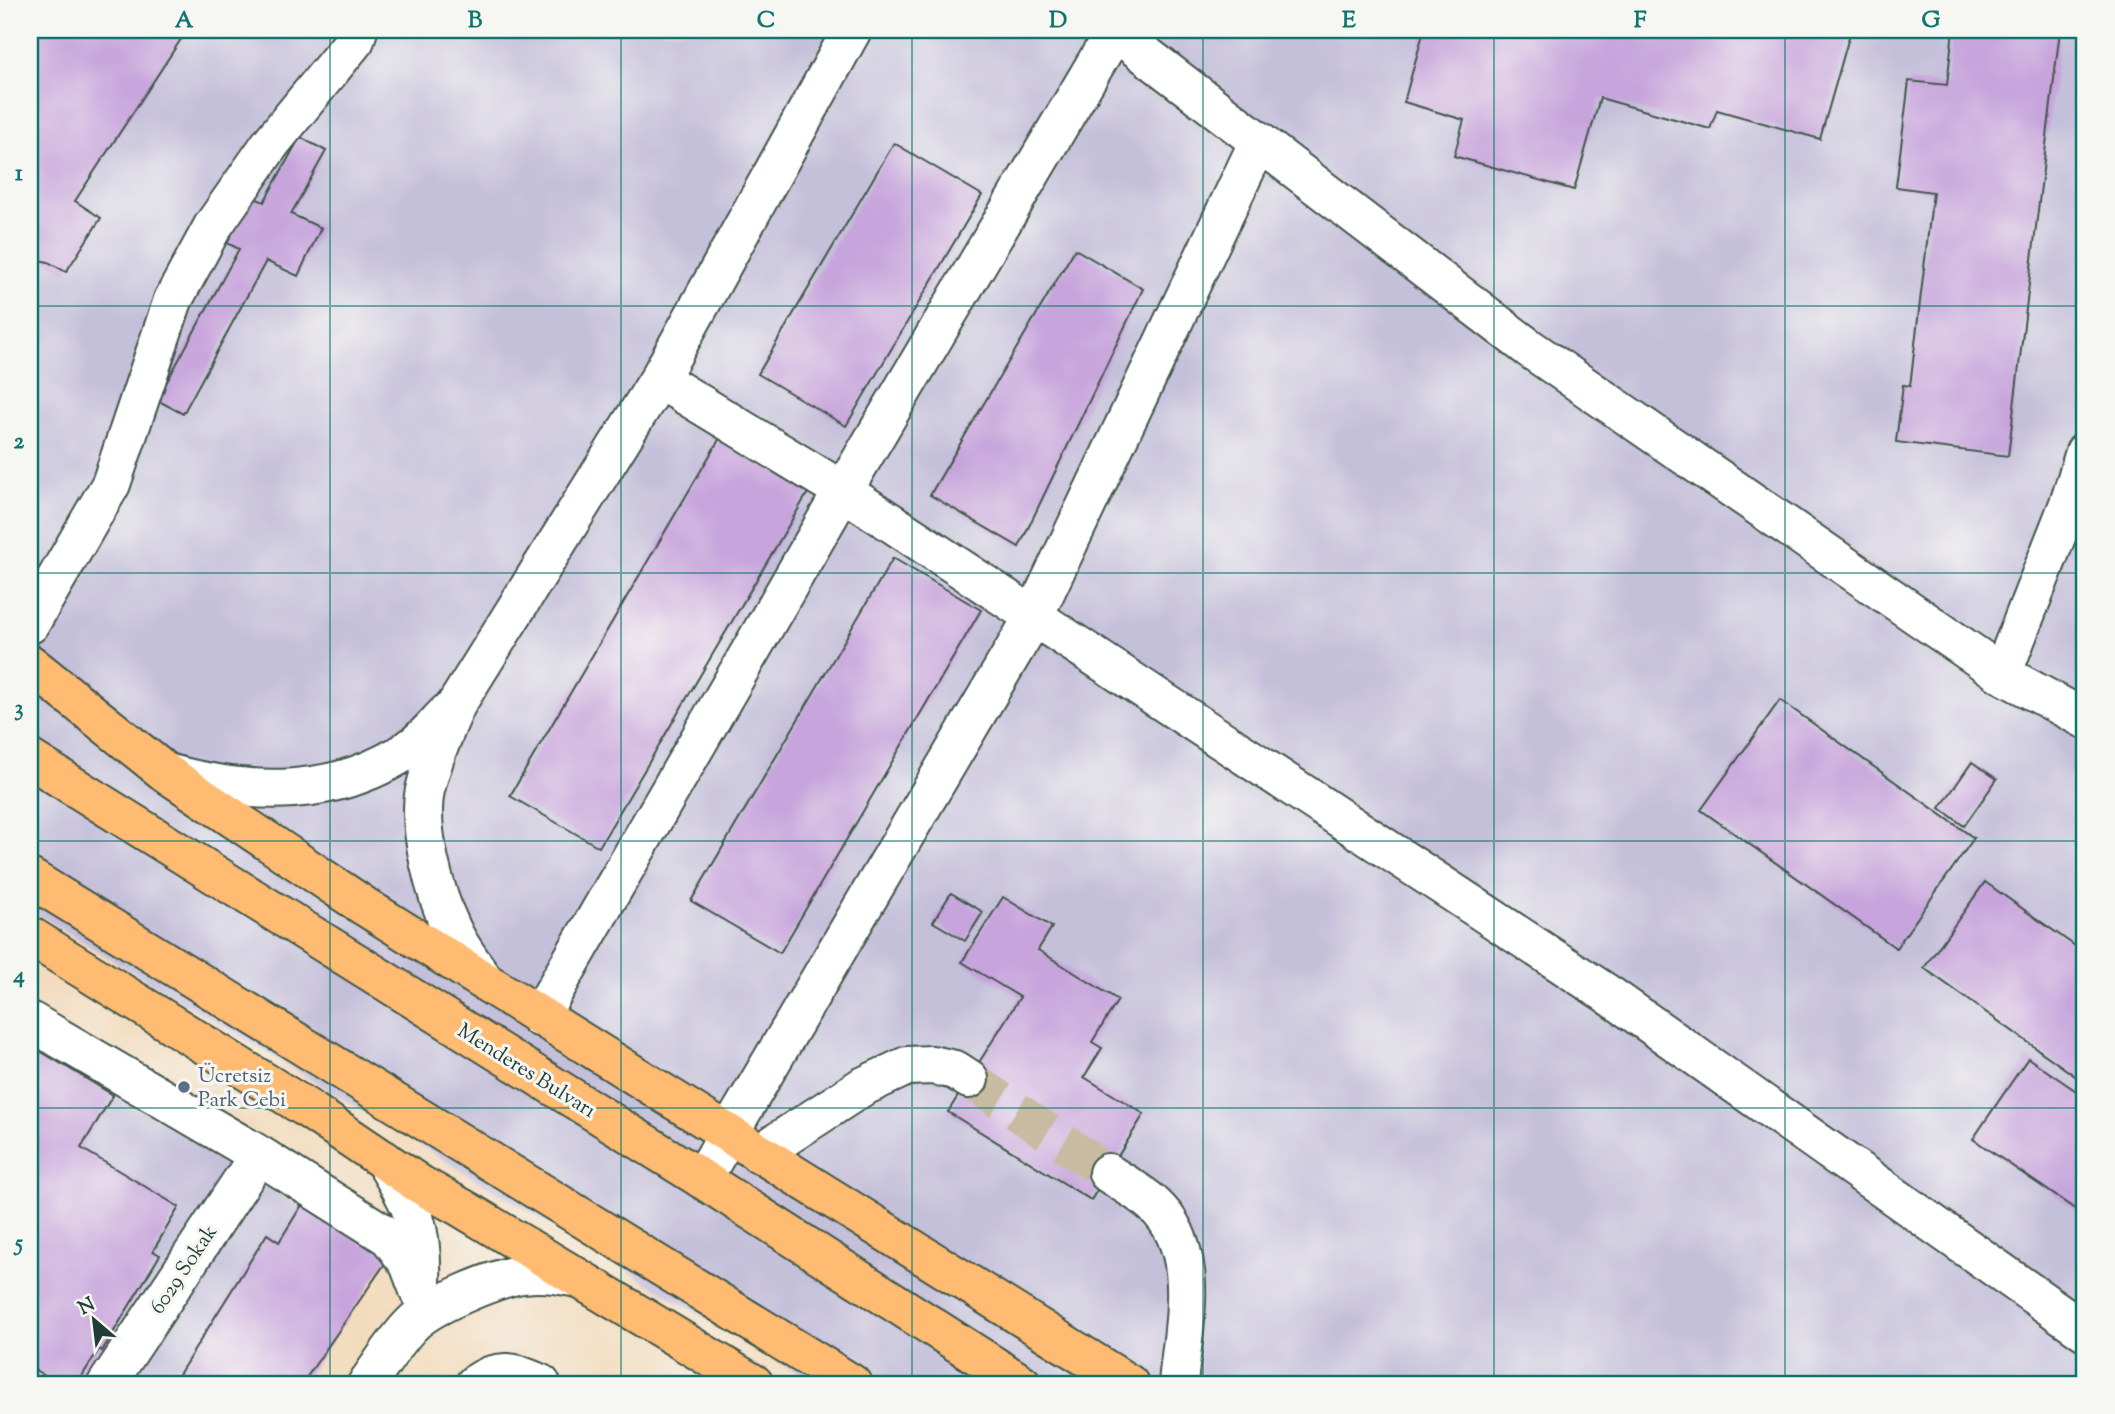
<svg xmlns="http://www.w3.org/2000/svg" width="2115" height="1414" viewBox="0 0 2115 1414" font-family="'Sorts Mill Goudy',serif">
  <style>
    .industrial { fill: #c5c0da }
    .building { fill: #c7a4dc }
    .lines { fill: none; stroke-linecap: round; stroke-linejoin: round }
    .minor-tunnel { stroke: #c9bba2; stroke-width: 38; stroke-dasharray: 38 19; stroke-linecap: butt }
    .minor-casing { stroke: #3f5549; stroke-width: 42 }
    .major-casing { stroke: #3f5549; stroke-width: 42 }
    .minor { stroke: #fff; stroke-width: 38 }
    .major { stroke: #febb71; stroke-width: 38 }
    .grid { fill: none; stroke: #0f766e; stroke-width: 2; stroke-opacity: 0.55 }
    .service-dot { fill: #5c6f8a; stroke: #f6f6f2; stroke-width: 2.5 }
    .labels { text-anchor: middle; stroke-width: 6; stroke-linejoin: round; paint-order: stroke }
    .street-label { font-size: 21px; fill: #1f3d34; stroke: #f6f6f2 }
    .service-label { font-size: 21px; fill: #4e5e75; stroke: #f6f6f2; text-anchor: start }
    .neatline { fill: none; stroke: #0f766e; stroke-width: 2.5 }
    .grid-label { font-size: 23px; text-anchor: middle; font-weight: bold; fill: #0f766e }
  </style>
  <rect width="100%" height="100%" fill="#f6f6f2"/>
  <filter id="ink" filterUnits="userSpaceOnUse"><feTurbulence type="fractalNoise" baseFrequency=".0143" numOctaves="2"/><feDisplacementMap in="SourceGraphic" scale="14" xChannelSelector="R" yChannelSelector="G"/><feConvolveMatrix kernelMatrix="1 2 1 2 8 2 1 2 1" color-interpolation-filters="sRGB"/></filter>
  <filter id="wash" filterUnits="userSpaceOnUse"><feTurbulence type="fractalNoise" baseFrequency=".00686" numOctaves="4" result="noise"/><feDisplacementMap in="SourceGraphic" scale="28" xChannelSelector="R" yChannelSelector="G"/><feGaussianBlur stdDeviation="1.57" result="paint"/><feColorMatrix in="noise" values="0 0 0 0 0 0 0 0 0 0 0 0 0 0 0 0 0 1.4 0 .05"/><feComposite in="paint" operator="in"/></filter>
  <g filter="url(#wash)">
    <rect width="100%" height="100%" fill="#f3dbbd"/>
    <path class="industrial" d="M30,30H2085V1384H815L30,910Z
      M30,1040L377,1254L294,1384H30Z"/>
    <g id="blocks">
      <path class="building" d="M30,30H187L75,201L101,218L66,272L48,262L30,258Z
        M1424,30H1851L1820,139L1717,110L1710,129L1600,98L1574,190L1454,156L1464,120L1404,102Z
        M1953,30H2060L2008,456L1896,442L1903,385L1910,386L1933,192L1896,187L1909,81L1947,85Z
        M300,137L326,151L291,214L321,228L298,276L266,261L183,414L157,400L239,249L227,243L250,196L264,202Z
        M894,143L982,195L846,426L758,374Z
        M1075,249L1143,289L1019,547L930,495Z
        M724,431L813,484L599,847L510,796Z
        M893,558L981,610L780,953L691,901Z
        M1780,700L1974,838L1896,948L1701,810Z
        M1972,762L1997,779L1964,826L1940,808Z
        M1985,882L2085,953V1083L1924,968Z
        M951,893L983,912L965,941L933,922Z
        M1003,897L1052,927L1038,950L1118,1000L1092,1042L1102,1048L1084,1077L1144,1114L1091,1200L948,1112L1020,997L962,962Z
        M30,1045L113,1095L81,1148L179,1207L153,1251L160,1255L102,1351L99,1349L77,1384H59L30,1367Z
        M2028,1058L2085,1097V1216L1973,1139Z
        M308,1195L395,1249L302,1384H173L267,1234L279,1242Z"/>
    </g>
  </g>
  <g filter="url(#ink)">
    <use href="#blocks" fill-opacity="0" stroke="#3f5549" stroke-width="2"/>
    <g class="lines">
      <path class="minor-tunnel" d="M969,1079L1108,1173"/>
      <g class="minor-casing">
        <path id="minor" d="M1113,30L1529,348L2002,674L2085,719
          M659,379L843,491L1609,995L2085,1331
          M30,624L111,484L173,300L213,226L271,143L355,40L358,30
          M2002,674L2070,501L2085,452
          M167,773C251,796 337,799 412,747C425,738 436,724 447,713
          M484,980C473,964 460,948 452,930C435,895 417,828 425,790C432,760 444,732 456,705L659,379L852,30
          M539,1017L843,491L1115,31
          M30,1021L259,1155L389,1237L409,1264L420,1293
          M759,1154L862,1087L907,1066L932,1065L955,1070L969,1079
          M384,1160C413,1208 423,1225 421,1282
          M1108,1173C1123,1183 1140,1192 1153,1204C1203,1248 1183,1326 1178,1384
          M702,1179L1033,618L1259,141
          M107,1384L259,1155
          M367,1384C381,1365 395,1341 412,1324C430,1305 498,1277 524,1274C542,1271 560,1275 578,1278
          M475,1384C501,1366 515,1373 541,1384"/>
      </g>
      <g class="major-casing">
        <path id="major" d="M30,664L166,773L364,906L1129,1384
          M30,759L702,1179L1022,1384
          M30,878L852,1384
          M30,936L308,1109L419,1184L462,1208L754,1384"/>
      </g>
      <use href="#minor" class="minor"/>
      <use href="#major" class="major"/>
    </g>
  </g>
  <path class="grid" d="M330,30V1384M621,30V1384M912,30V1384M1203,30V1384M1494,30V1384M1785,30V1384M30,306H2085M30,573H2085M30,841H2085M30,1108H2085"/>
  <circle class="service-dot" cx="184" cy="1087" r="7"/>
  <g class="labels">
    <g class="street-label">
      <text transform="translate(527 1070) rotate(32)" y="7">Menderes Bulvarı</text>
      <text transform="translate(183 1269) rotate(-56)" y="7">6029 Sokak</text>
    </g>
    <g class="service-label">
      <text x="198" y="1082">Ücretsiz<tspan x="198" dy="24">Park Cebi</tspan></text>
    </g>
  </g>
  <rect width="2115" height="1414" fill="none" stroke="#f6f6f2" stroke-width="77"/>
  <g transform="translate(94 1320) rotate(332)" stroke="#f6f6f2" stroke-width="5" paint-order="stroke">
  <path d="M0-5L12 26L0 18L-12 26Z" fill="#1f3d34"/>
  <text y="-10" font-size="19" font-weight="bold" text-anchor="middle" fill="#1f3d34">N</text>
  </g>
  <rect x="38" y="38" width="2038" height="1338" class="neatline"/>
  <g class="grid-label">
    <text x="184" y="27">A</text>
    <text x="475" y="27">B</text>
    <text x="766" y="27">C</text>
    <text x="1058" y="27">D</text>
    <text x="1349" y="27">E</text>
    <text x="1640" y="27">F</text>
    <text x="1931" y="27">G</text>
    <text x="19" y="180">1</text>
    <text x="19" y="448">2</text>
    <text x="19" y="715">3</text>
    <text x="19" y="982">4</text>
    <text x="19" y="1250">5</text>
  </g>
</svg>
